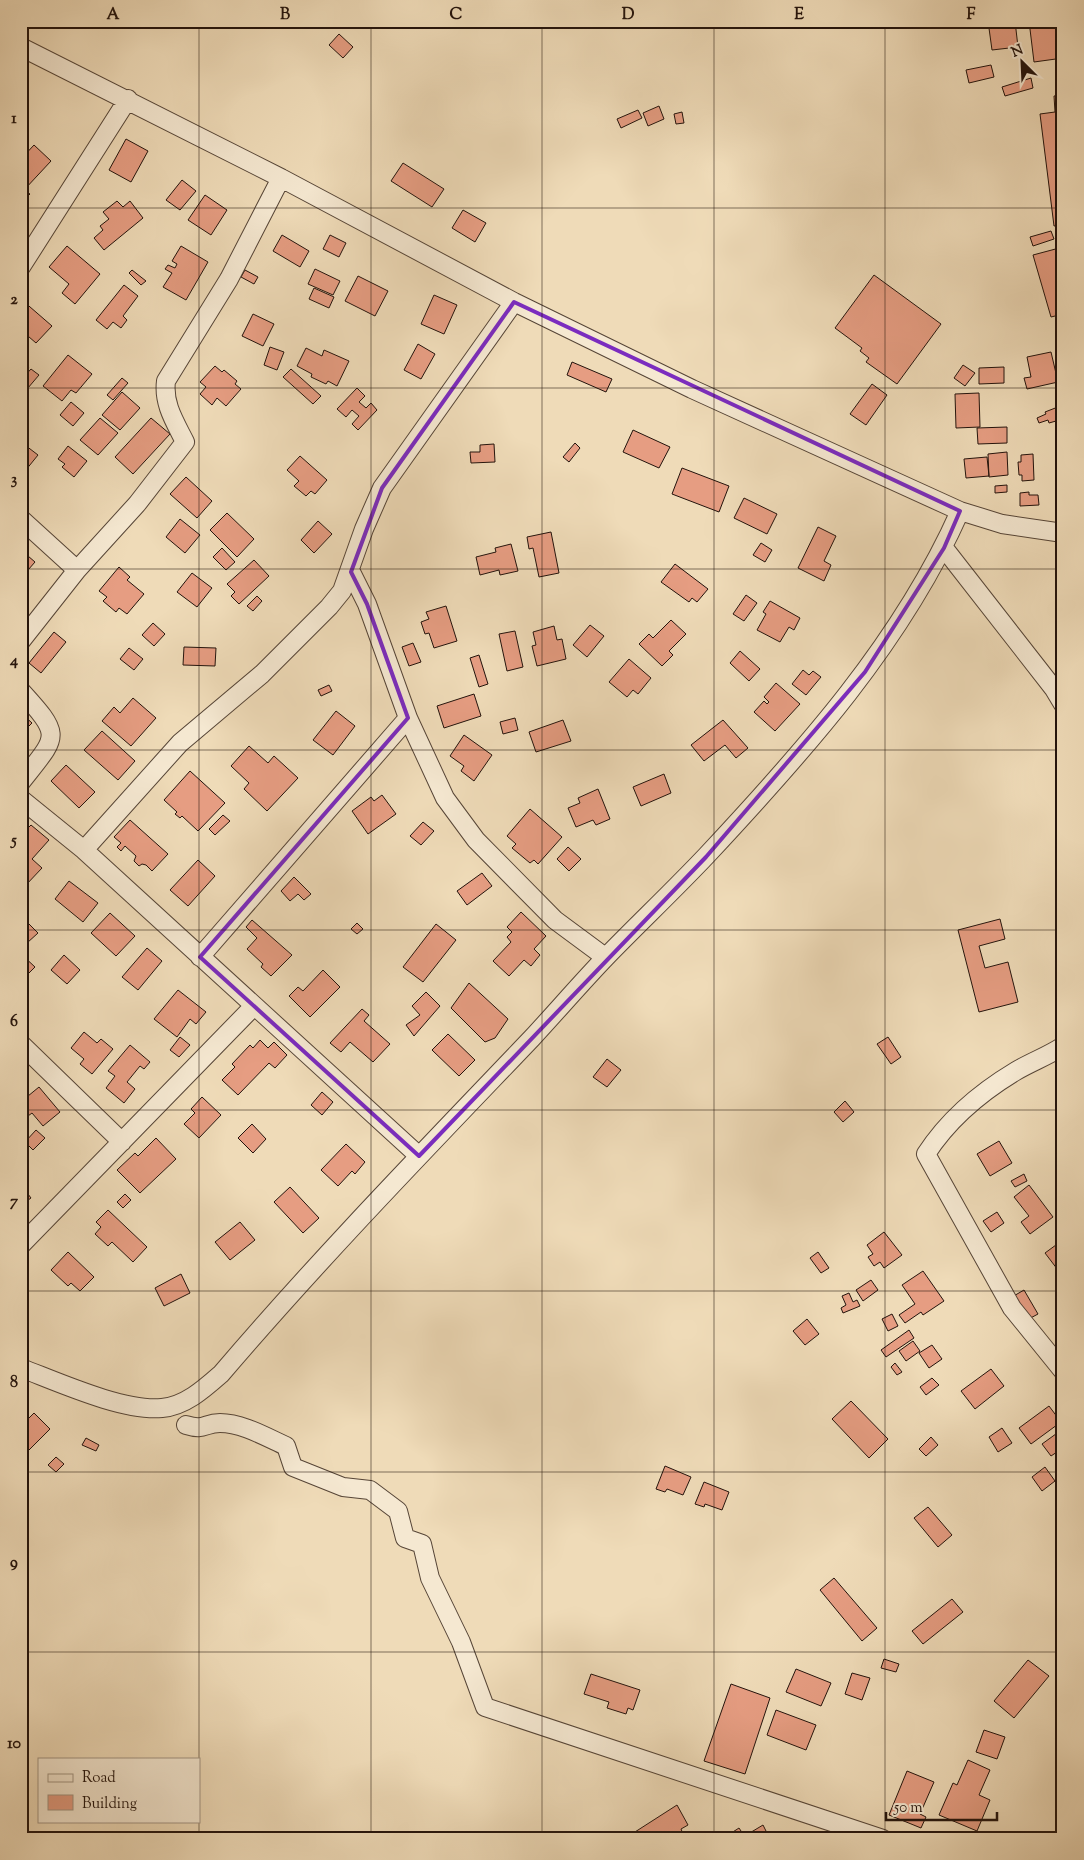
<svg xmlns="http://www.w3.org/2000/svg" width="1084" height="1860" viewBox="0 0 1084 1860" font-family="'Sorts Mill Goudy',serif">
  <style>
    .building { fill: #e69d82; stroke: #23130c }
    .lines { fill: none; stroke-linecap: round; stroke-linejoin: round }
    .street-casing { stroke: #564537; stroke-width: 20 }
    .street { stroke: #f5e8d1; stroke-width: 18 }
    .marked { fill: none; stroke: #7b2cbf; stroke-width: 4; stroke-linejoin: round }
    .grid { fill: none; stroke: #23130c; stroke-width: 1; stroke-opacity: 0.55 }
    .neatline { fill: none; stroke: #23130c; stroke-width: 2 }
    .grid-label { font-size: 16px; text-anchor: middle; font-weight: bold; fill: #23130c }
  </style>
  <rect width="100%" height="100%" fill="#efdbb8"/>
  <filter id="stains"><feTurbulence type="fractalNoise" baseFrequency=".004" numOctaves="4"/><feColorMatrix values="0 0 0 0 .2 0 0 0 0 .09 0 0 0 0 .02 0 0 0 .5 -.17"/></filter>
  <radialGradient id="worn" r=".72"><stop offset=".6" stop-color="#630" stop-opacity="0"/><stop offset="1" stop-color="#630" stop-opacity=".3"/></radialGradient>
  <path class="building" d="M988,21H1015L1018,47L992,50Z
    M1029,21H1063V58L1034,62Z
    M339,34L353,47L343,58L329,45Z
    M991,65L994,77L969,83L966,70Z
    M1031,78L1033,88L1005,96L1002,87Z
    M1063,95V225L1054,226L1040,114L1055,112L1054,96Z
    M659,106L664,119L648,126L643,113Z
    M638,110L642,118L621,128L617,119Z
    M682,112L684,123L676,124L674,114Z
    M126,139L148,151L131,182L109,170Z
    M34,145L51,161L24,190L30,194L21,203V159Z
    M403,163L444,189L432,207L391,181Z
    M182,180L196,191L180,210L166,200Z
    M205,195L227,210L211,235L188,220Z
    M117,201L123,207L130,201L143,218L104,250L94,238L103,230L100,226L109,219L103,212Z
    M463,210L486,223L475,242L452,228Z
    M1051,231L1054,239L1033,246L1030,237Z
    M282,235L309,251L300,267L273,251Z
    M330,235L346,243L339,257L323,249Z
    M67,246L100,274L75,304L62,293L69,284L49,267Z
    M181,246L208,262L186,300L163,287L172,273L165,269L168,265L175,268L177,264L172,261Z
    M1063,247V314L1051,317L1033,255Z
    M315,269L340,281L333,295L308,284Z
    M132,270L146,281L141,285L129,273Z
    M245,270L258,277L254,284L241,277Z
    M874,275L941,324L897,384L866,362L869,358L860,351L862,348L835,328Z
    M358,276L388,291L375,316L345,301Z
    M124,285L138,296L123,316L127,320L121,328L113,322L107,329L96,320Z
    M314,288L334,297L329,308L309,299Z
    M434,295L457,305L444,334L421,324Z
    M22,300L52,326L36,343L21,330Z
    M253,314L274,324L263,346L242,336Z
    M418,344L435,354L421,379L404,370Z
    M270,347L284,352L277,370L264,365Z
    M306,348L322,356L324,350L349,361L337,386L328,381L326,384L311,377L312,374L297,366Z
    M1051,352L1058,382L1027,389L1024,378L1031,377L1027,357Z
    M68,355L92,374L76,393L71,390L62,401L43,386Z
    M21,360L29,367L21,376Z
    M572,362L612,379L606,392L567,375Z
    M963,365L975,373L965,386L954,378Z
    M215,366L222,372L224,370L237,381L235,384L241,389L226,406L217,398L212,405L200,394L206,387L200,382Z
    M1004,367V383L979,384V368Z
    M31,369L39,375L22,395L21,380Z
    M291,369L321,396L313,404L283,377Z
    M122,378L128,383L113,400L107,395Z
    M872,384L887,395L866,425L850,414Z
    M357,388L365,396L359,402L366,408L371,403L377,410L358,430L352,424L359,416L352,410L346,417L337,409Z
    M122,392L140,408L120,430L102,415Z
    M979,393L980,427L956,428L955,394Z
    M71,402L84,413L73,426L60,415Z
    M1063,405V419L1049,423L1048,420L1039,423L1037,418L1046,414L1045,412Z
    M100,418L118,433L98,455L80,440Z
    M151,418L170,434L133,474L115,457Z
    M1007,427V443L978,444L977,428Z
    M633,430L670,447L659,468L623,452Z
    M21,442L38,455L21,476Z
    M575,443L580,448L569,462L563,457Z
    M494,444L495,462L471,463L470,452H480V445Z
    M68,446L87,461L74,477L62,467L65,464L58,459Z
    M1007,452L1008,475L989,477L988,454Z
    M1033,454L1034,480L1022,481V475H1019L1018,462H1021V455Z
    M300,456L327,480L315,494L311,491L306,496L294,486L299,481L287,470Z
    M987,457L989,476L966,478L964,459Z
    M682,468L729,486L719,512L672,494Z
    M186,477L212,501L197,518L170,494Z
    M1007,485V492L995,493V486Z
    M1029,492V495H1038L1039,505L1020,506V493Z
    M744,498L777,514L767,534L734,518Z
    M227,513L254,539L237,557L210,530Z
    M180,519L200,535L185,553L166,537Z
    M318,521L332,534L314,553L301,540Z
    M818,527L836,536L824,561L831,565L824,581L798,568Z
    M551,532L559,573L539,577L533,548L529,549L527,537Z
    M761,543L772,550L765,562L753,555Z
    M511,544L518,571L500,575L499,570L480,575L476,557L496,552L495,548Z
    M222,548L235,562L226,570L213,557Z
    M21,550L35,562L21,578Z
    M254,560L269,576L239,604L231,596L235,592L227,584Z
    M675,564L708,589L697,602L692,598L689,602L661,582Z
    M119,567L130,577L127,580L144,594L127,614L119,608L116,612L103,601L107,597L99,591Z
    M192,573L212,588L197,607L177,592Z
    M746,595L757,603L744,621L733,614Z
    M257,596L262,601L253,611L247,606Z
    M770,601L800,618L794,630L789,627L780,642L757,630L766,614L763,612Z
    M446,606L457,641L434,648L429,633L425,634L421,622L429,619L426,612Z
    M671,620L686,634L669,651L673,655L662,666L639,644L649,634L653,638Z
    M153,623L165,634L154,646L142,635Z
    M590,625L604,636L587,657L573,645Z
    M554,626L557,640L562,639L566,659L537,666L532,646L536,645L533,632Z
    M515,631L523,667L507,671L499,634Z
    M54,632L66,642L41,673L29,663Z
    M413,643L421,662L409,666L402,647Z
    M184,647L216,648L215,666L183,665Z
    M129,648L143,659L134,670L120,659Z
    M740,651L760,669L749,681L730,663Z
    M479,655L488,684L479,687L470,658Z
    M629,659L651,678L638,694L633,690L627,697L609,682Z
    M803,670L809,675L813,671L821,677L806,695L792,684Z
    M776,683L800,704L775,731L754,712L764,701L767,704L769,702L764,697Z
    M329,685L332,691L321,696L318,690Z
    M474,694L481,716L444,728L437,706Z
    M133,698L156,718L131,746L102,721L114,707L120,713Z
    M336,711L355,726L333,755L313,740Z
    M21,713L32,723L21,734Z
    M515,718L518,730L503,734L500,722Z
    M563,720L571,741L536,752L529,732Z
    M723,720L748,748L736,758L725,745L704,761L691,745Z
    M102,731L135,761L118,780L84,750Z
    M464,735L492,755L474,781L461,771L464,766L450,756Z
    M249,746L268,763L274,756L298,778L267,811L244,789L249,783L231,766Z
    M66,765L95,792L79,808L51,781Z
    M190,771L225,803L198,831L182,816L180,818L175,814L177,812L164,800Z
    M664,774L671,793L641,806L633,787Z
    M598,789L610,819L596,825L593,820L576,827L568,808L580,803L578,798Z
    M382,795L396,814L368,834L352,811L371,797L374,801Z
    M530,809L562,837L538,864L534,860L530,863L512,848L516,844L507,836Z
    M223,815L230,821L215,835L209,829Z
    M130,820L168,854L152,871L146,865L142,864L139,866L134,861L136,856L125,846L121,851L117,847L121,843L114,837Z
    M423,822L434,831L421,845L410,836Z
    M31,825L49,840L32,859L42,868L25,886L21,883V835Z
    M568,847L581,859L569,871L557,859Z
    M198,860L215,876L188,906L170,890Z
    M482,873L492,886L467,905L457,891Z
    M294,877L311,894L304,900L298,894L290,901L281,891Z
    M69,881L98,903L83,922L55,899Z
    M521,912L546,936L534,949L540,955L531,966L524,960L509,976L493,961L511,942L507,937L512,932L507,927Z
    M110,913L135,936L116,956L91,933Z
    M1000,919L1005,939L979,946L985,968L1008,962L1018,1002L979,1012L958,930Z
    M25,920L38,933L27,943L21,937V923Z
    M252,920L292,955L271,976L261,967L263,964L247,949L257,938L246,927Z
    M357,923L363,929L357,934L351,929Z
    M436,924L456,940L423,982L403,967Z
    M147,948L162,961L138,990L122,977Z
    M21,954L35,967L21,981Z
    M64,955L80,970L67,984L51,970Z
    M323,970L340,987L310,1017L289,996L298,987L303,991Z
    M469,983L508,1019L495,1038L485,1042L451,1008Z
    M178,990L206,1012L196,1024L190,1019L177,1037L154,1019Z
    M426,992L440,1006L414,1036L406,1025L420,1015L412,1006Z
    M362,1009L369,1015L364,1021L390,1044L373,1062L350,1042L341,1052L330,1043Z
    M84,1032L97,1043L101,1039L113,1049L92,1074L80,1064L84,1059L71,1048Z
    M448,1034L475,1060L459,1076L432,1050Z
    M180,1037L190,1045L179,1057L170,1050Z
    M888,1037L901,1057L891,1064L877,1044Z
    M260,1040L268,1048L274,1042L287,1055L275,1068L269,1063L238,1095L222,1080L235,1067L232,1064L250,1045L253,1048Z
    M130,1045L150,1062L144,1069L140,1066L127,1082L135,1089L124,1103L106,1088L115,1076L108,1071Z
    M607,1059L621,1070L607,1087L593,1077Z
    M39,1087L60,1112L43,1126L32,1113L28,1116L23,1111L27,1107L22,1101Z
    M322,1092L333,1102L322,1115L311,1105Z
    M202,1097L221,1115L199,1138L184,1124L195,1113L191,1109Z
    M845,1101L854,1112L843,1122L834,1112Z
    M252,1124L266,1139L253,1153L238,1138Z
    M36,1130L45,1138L33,1150L25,1142Z
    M156,1138L176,1159L140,1193L117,1170L135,1153L138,1156Z
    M999,1141L1012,1163L990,1176L977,1154Z
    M346,1144L365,1162L355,1174L352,1171L338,1186L321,1170Z
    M1024,1174L1027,1181L1015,1187L1011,1181Z
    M21,1185L31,1198L21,1205Z
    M1029,1185L1053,1217L1030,1234L1021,1222L1029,1216L1014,1197Z
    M290,1187L319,1218L303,1233L274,1202Z
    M125,1194L131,1200L123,1208L117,1202Z
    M108,1210L147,1247L133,1262L112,1242L108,1246L95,1234L101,1227L96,1222Z
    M997,1212L1004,1223L991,1232L983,1221Z
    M240,1222L255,1240L230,1260L215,1242Z
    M884,1232L902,1255L884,1268L880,1262L874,1266L868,1257L873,1254L867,1245Z
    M1060,1242L1063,1245V1272L1061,1274L1045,1253Z
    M68,1252L94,1277L80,1291L71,1283L68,1286L51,1270Z
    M818,1252L829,1268L821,1273L810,1258Z
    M923,1271L944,1301L923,1315L921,1312L905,1323L899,1315L915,1304L902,1285Z
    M181,1274L190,1293L164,1306L155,1288Z
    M871,1280L878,1290L863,1301L856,1290Z
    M1024,1290L1038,1314L1025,1321L1012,1297Z
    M849,1293L853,1302L857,1300L860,1306L843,1313L841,1308L846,1305L842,1296Z
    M892,1314L898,1326L888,1331L882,1319Z
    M807,1319L819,1334L805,1345L793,1331Z
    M909,1330L914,1338L886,1357L881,1350Z
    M913,1341L920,1351L906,1361L899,1351Z
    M932,1345L942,1359L929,1368L919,1353Z
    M895,1363L902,1372L897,1375L891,1367Z
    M991,1369L1004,1386L975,1409L961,1391Z
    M932,1378L939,1385L926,1395L920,1387Z
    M851,1401L888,1439L869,1458L832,1419Z
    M1049,1406L1061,1422L1031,1444L1019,1428Z
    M34,1413L50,1429L29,1450L21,1442V1426Z
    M1002,1428L1012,1443L998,1452L989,1437Z
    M1060,1431L1063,1435V1448L1051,1456L1042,1444Z
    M931,1437L938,1445L926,1456L919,1449Z
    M86,1438L99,1445L96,1451L82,1445Z
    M56,1457L64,1464L56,1472L48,1465Z
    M665,1466L691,1477L683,1495L667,1489L665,1492L656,1489Z
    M1045,1467L1055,1481L1042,1491L1032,1477Z
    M704,1482L729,1492L722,1510L705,1504L704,1507L695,1504Z
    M928,1507L952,1535L938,1547L914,1518Z
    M834,1578L877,1628L862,1641L820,1590Z
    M952,1599L963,1612L923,1644L912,1631Z
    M884,1659L899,1664L896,1672L881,1668Z
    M1028,1660L1049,1676L1014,1718L994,1701Z
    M796,1669L831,1683L821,1706L786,1692Z
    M852,1673L870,1678L862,1700L845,1694Z
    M591,1674L640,1690L633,1710L628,1708L626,1714L607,1708L609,1702L584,1694Z
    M731,1684L770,1698L745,1774L704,1761Z
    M776,1710L816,1725L806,1750L767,1735Z
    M984,1730L1005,1737L997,1759L976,1752Z
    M968,1760L990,1770L979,1795L990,1800L977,1831L939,1815L953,1783L957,1785Z
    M907,1771L934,1782L920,1814L926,1817L921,1828L889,1815Z
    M677,1805L688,1825L681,1829L683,1834L676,1838L674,1836L670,1839H624Z
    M763,1825L770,1839H744L743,1837Z
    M739,1828L743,1834L737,1839H722Z"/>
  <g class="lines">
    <g class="street-casing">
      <path id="street" d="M21,47L281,178L514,302L692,389L960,511L1002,524L1063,533
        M21,267L128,99
        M21,519L77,570L21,641
        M944,548L1054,689L1063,704
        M77,570L137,504L185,442C175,422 163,404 166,381L229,279L281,178
        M351,572L367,604L408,718L445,798L476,840L555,920L605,957
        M21,691C63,737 58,735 21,782
        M21,799L84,850L419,1156
        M84,850L180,743L262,674L329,607L342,591L364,529L382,488L514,302
        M200,957L408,718
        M21,1044L122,1142
        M1063,1046C1048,1056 1031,1062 1016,1071C981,1092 948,1120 926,1154L1012,1308L1063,1371
        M21,1245L253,1007
        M21,1368C58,1382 124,1412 162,1408C185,1406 204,1389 221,1374C320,1258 427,1148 532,1038C557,1011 581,983 606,957C639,923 674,890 707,855C804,751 902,642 960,511
        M186,1425C205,1431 204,1423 220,1423C242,1423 266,1437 286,1446L293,1467L343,1487L370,1490L398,1511L405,1538L422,1544L430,1578L461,1642L485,1707L883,1839"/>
    </g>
    <use href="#street" class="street"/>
  </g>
  <path class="marked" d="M514,302L960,511L944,548L865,672L706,857L419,1156L200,957L408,718L367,604L351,572L382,488Z"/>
  <path class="grid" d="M199,21V1839M371,21V1839M542,21V1839M714,21V1839M885,21V1839M21,208H1063M21,388H1063M21,569H1063M21,750H1063M21,930H1063M21,1110H1063M21,1291H1063M21,1472H1063M21,1652H1063"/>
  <rect width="1084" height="1860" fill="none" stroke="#efdbb8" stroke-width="55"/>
  <rect x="38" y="1758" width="162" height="65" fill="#f5e8d1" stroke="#a19382"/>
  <rect x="48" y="1774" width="25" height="8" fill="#f5e8d1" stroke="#a19382"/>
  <text x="82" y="1782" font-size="15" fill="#23130c">Road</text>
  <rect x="48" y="1795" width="25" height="15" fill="#e69d82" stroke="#a19382"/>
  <text x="82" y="1808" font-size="15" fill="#23130c">Building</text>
  <g transform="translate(1022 62) rotate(336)" stroke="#f5e8d1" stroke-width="4" paint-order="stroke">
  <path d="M0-4L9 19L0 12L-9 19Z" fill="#23130c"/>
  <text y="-8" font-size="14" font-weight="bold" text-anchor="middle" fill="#23130c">N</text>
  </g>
  <path d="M886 1812v8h111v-8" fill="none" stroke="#23130c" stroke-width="2.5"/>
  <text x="894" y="1812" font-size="15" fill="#23130c" stroke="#f5e8d1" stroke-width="4" paint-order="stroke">50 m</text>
  <rect x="28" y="28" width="1028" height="1804" class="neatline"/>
  <g class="grid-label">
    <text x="113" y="19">A</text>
    <text x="285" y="19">B</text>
    <text x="456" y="19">C</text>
    <text x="628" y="19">D</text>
    <text x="799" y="19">E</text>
    <text x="971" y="19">F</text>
    <text x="14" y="123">1</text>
    <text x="14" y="304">2</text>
    <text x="14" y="484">3</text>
    <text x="14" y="665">4</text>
    <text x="14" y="845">5</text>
    <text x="14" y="1026">6</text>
    <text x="14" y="1206">7</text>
    <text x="14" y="1387">8</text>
    <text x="14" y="1567">9</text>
    <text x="14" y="1748">10</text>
  </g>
  <rect width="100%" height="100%" filter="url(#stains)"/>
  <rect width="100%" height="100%" fill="url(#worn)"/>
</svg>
